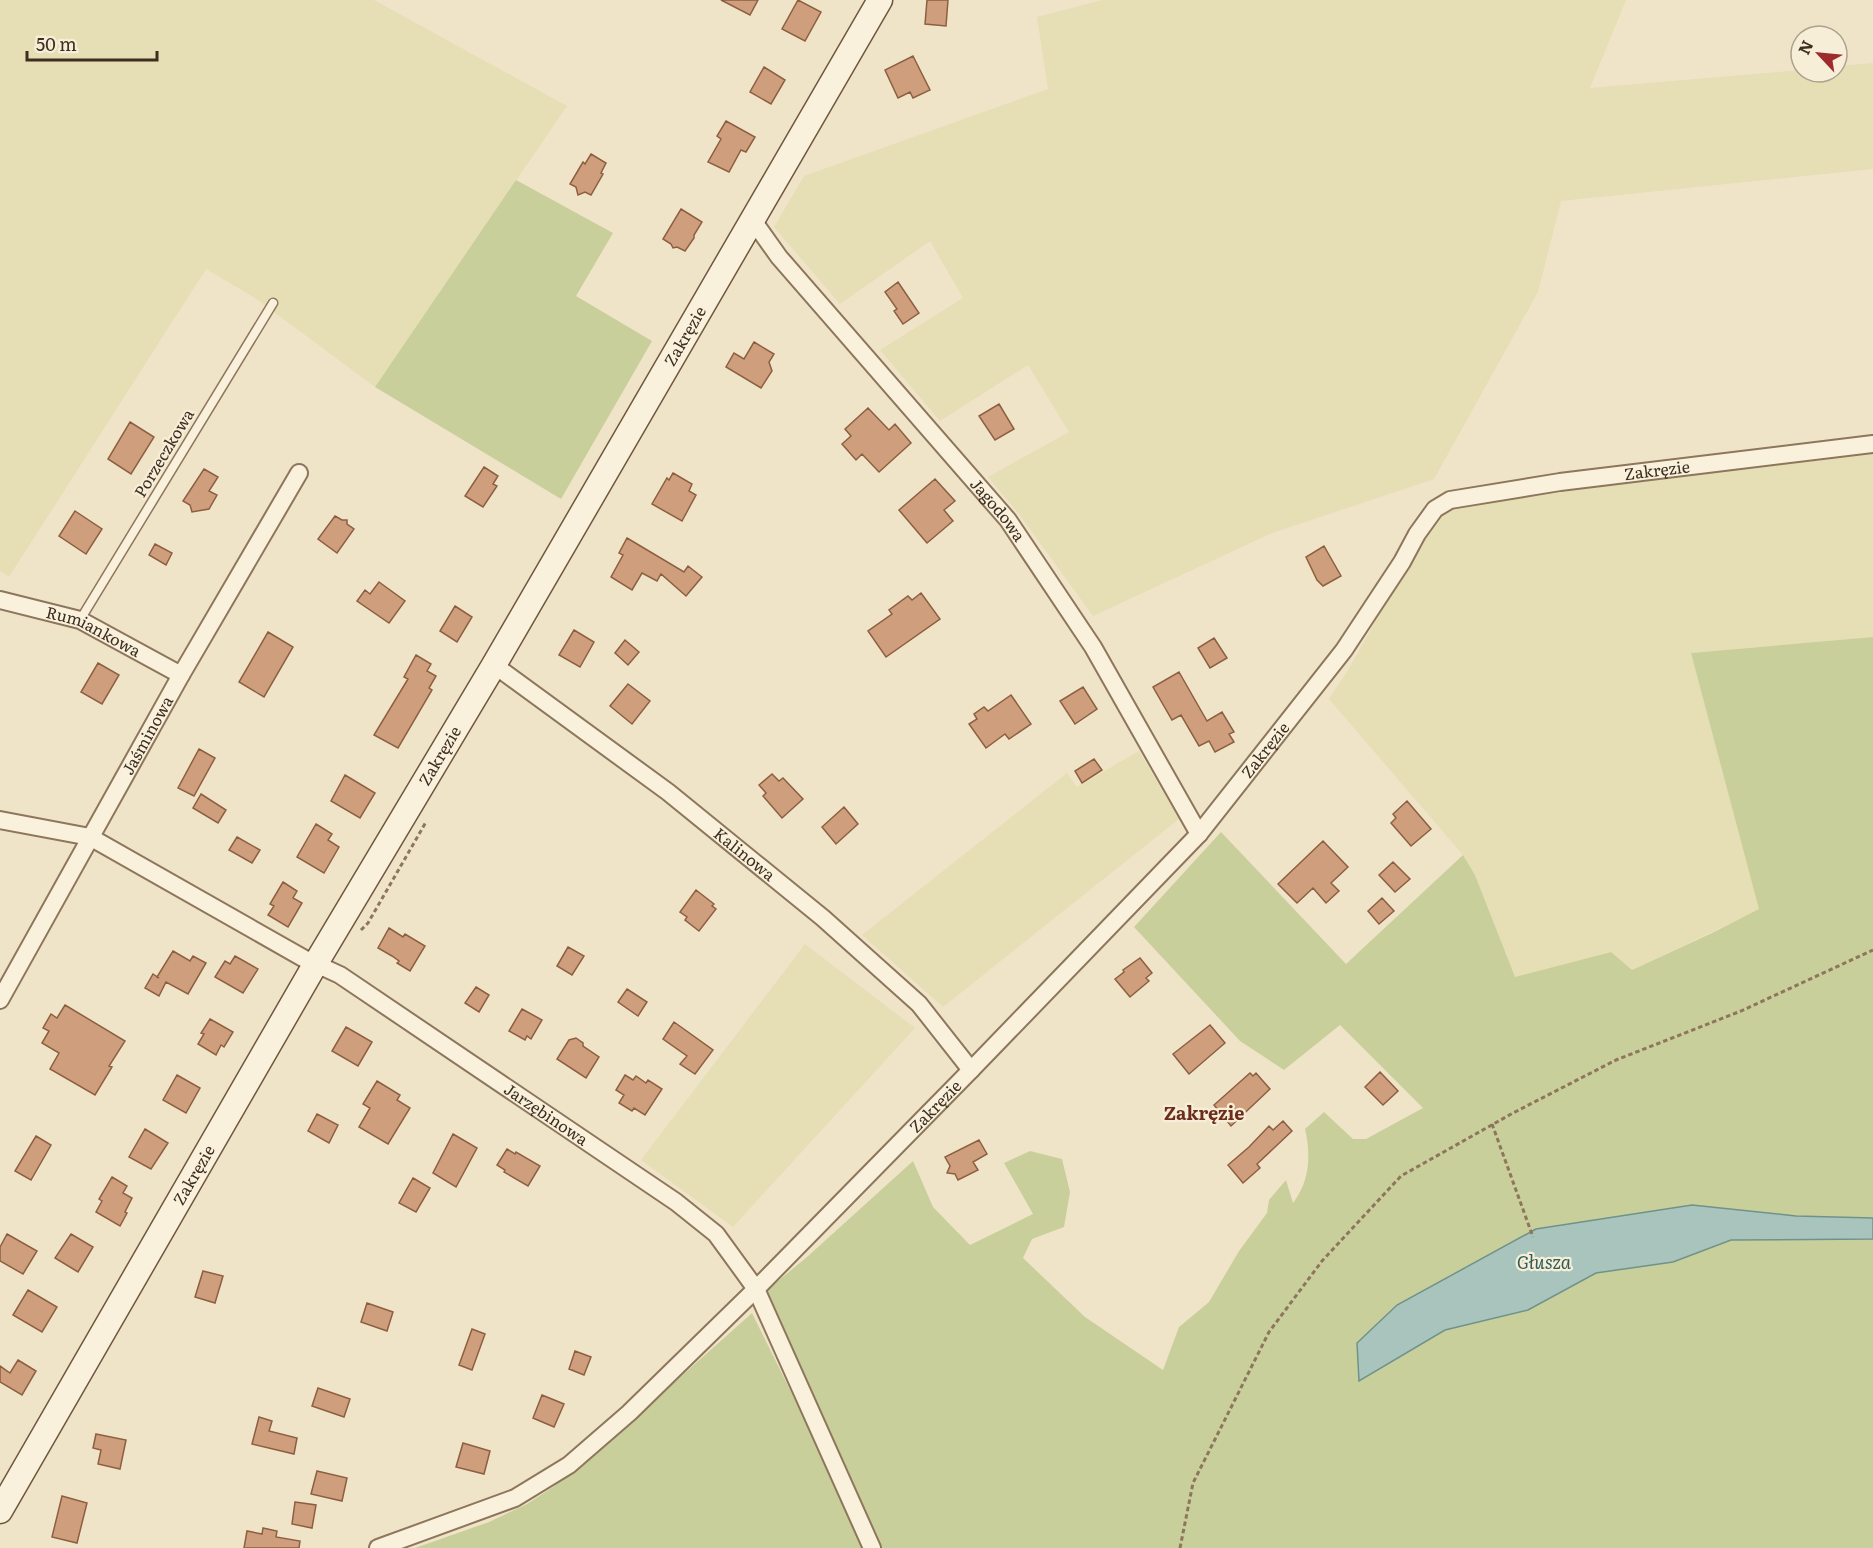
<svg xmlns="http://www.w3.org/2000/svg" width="1873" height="1548" viewBox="0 0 1873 1548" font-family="Literata,serif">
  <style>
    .farmland { fill: #e6deb5 }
    .green { fill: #c9cf9b }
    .water { fill: #a9c4bc; stroke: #6f938a; stroke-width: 1.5 }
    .building { fill: #cf9f7d; stroke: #8d5f41; stroke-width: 1.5 }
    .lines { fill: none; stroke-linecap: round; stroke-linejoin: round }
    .lane-casing { stroke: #8d765c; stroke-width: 11 }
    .street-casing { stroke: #8d765c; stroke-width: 20 }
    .secondary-casing { stroke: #6f573f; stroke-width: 27 }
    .path { stroke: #8d765c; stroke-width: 3; stroke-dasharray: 4.5 3; stroke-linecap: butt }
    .lane { stroke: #faf1dc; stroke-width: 8 }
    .street { stroke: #faf1dc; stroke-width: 16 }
    .secondary { stroke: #faf1dc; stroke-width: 24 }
    .labels { text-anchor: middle; stroke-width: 4.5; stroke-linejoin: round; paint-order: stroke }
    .street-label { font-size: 16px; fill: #3d2e20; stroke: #f7eed8 }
    .neighbourhood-label { font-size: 18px; font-weight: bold; fill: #6b2e1e; stroke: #f7eed8 }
    .water-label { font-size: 18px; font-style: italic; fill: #2f5d5a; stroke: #f7eed8 }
  </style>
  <rect width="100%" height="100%" fill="#f0e4c8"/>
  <path class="farmland" d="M0,0H374L567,106L375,387L255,298L206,269L9,577L0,571Z
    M1102,0H1626L1590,88L1801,70V72H1837V66L1873,63V169L1561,201L1538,292L1434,479L1272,533L1093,616L1019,514L988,477L1069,432L1028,365L940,421L880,350L963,298L930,241L840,304L774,227L804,176L1048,89L1037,17Z
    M1873,452V637L1691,653L1760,909L1632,970L1610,952L1515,978L1475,875L1463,855L1329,699L1348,670L1424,535L1449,508L1814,457Z
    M1139,751L1179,819L943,1007L862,935L1067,773L1077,787Z
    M805,944L915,1028L733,1227L641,1160Z"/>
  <path class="green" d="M516,180L613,233L576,296L652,341L561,499L375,387Z
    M1873,637V1218L1796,1216L1536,1229L1489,1256L1357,1343L1360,1381L1445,1330L1528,1310L1596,1273L1673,1262L1731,1240L1873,1239V1548H880L761,1295L807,1257L913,1161L933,1207L970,1245L1033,1214L1004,1163L1030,1151L1062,1159L1070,1192L1064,1227L1032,1239L1023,1258L1085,1317L1163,1370L1179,1327L1209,1302L1239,1251L1267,1213L1269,1200L1286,1180L1293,1203C1310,1181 1311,1155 1305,1129L1324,1112L1353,1139H1366L1423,1108L1340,1025L1284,1070L1240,1041L1134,927L1221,832L1346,964L1463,855L1475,875L1515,977L1611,952L1632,970L1712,933L1759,909L1691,653Z
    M752,1313L810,1430L863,1548H415L489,1522L527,1504L553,1487L594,1454Z"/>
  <path class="water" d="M1692,1205L1796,1216L1873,1218V1239L1731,1240L1673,1262L1596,1273L1528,1310L1445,1330L1359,1381L1357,1343L1397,1305L1536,1229Z"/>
  <path class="building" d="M721,0H758L750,15Z
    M798,0L821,12L805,41L782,29Z
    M927,0H948L946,26L925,24Z
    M913,56L930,90L913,98L910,92L898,98L885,70Z
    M764,67L785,80L771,104L750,92Z
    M726,121L755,137L746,152L741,150L729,172L708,162L721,139L717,136Z
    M591,154L606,163L601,173L603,174L591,195L585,192L578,195L576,187L570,184L583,162L585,164Z
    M681,209L702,222L694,235V238L685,251L677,247L673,248L671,244L663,239Z
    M898,282L919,313L903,324L894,311L897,309L885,292Z
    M754,342L774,354L769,362L772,371L761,388L726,367L734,353L744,359Z
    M999,404L1014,429L995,440L979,416Z
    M868,408L889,430L895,424L911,443L879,472L862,454L856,460L842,444L851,436L845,429Z
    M130,422L154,437L131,474L108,459Z
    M484,467L498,476L493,484L497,486L483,507L465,496Z
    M204,469L218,477L209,491L217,495L209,509L192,512L190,505L183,501Z
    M673,473L692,484L689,491L696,495L682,521L652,504L667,478L669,480Z
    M935,479L955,501L944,510L953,521L927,543L899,510Z
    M75,511L102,529L86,554L59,536Z
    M335,516L342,520H347V524L354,529L337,553L318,539Z
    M627,538L684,572L688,566L702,577L686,596L661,574L657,581L642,573L632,590L611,577L623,555L619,553Z
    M155,544L172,553L166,565L149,555Z
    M1324,546L1341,576L1323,586L1317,580L1306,557Z
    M379,582L405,601L389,623L357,601L365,590L370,594Z
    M921,593L940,619L886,657L868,631L892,614L889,610L908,596L912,600Z
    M455,606L472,617L457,642L440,631Z
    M574,630L594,642L580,667L559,655Z
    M268,632L293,647L264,697L239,682Z
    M1214,638L1227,658L1210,668L1198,648Z
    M625,640L639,652L628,665L615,653Z
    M416,655L431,664L427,671L436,676L429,688L432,690L398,748L374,735L408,679L404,677Z
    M98,663L119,675L102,704L81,692Z
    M1179,672L1207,721L1222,712L1234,732L1229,734L1234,742L1215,752L1209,741L1199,746L1181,715L1172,720L1153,687Z
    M628,684L650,701L632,724L610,706Z
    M1083,687L1097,709L1075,724L1060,701Z
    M1011,695L1031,724L1009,739L1005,734L986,748L969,724L977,719L974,714L984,707L988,711Z
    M199,749L215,758L194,796L178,788Z
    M1094,759L1102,770L1082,783L1075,771Z
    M772,774L779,781L783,778L803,799L782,818L763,796L766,793L759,785Z
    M345,775L375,793L360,818L331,801Z
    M201,794L226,810L218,823L193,808Z
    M1407,801L1431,829L1411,846L1391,823L1396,818L1393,814Z
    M844,807L858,824L836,844L822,827Z
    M316,824L332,834L328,840L339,847L324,873L297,857Z
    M237,837L260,850L252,863L229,850Z
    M1323,841L1348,867L1331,883L1339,891L1326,903L1313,888L1297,903L1278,884Z
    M1393,862L1410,879L1395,892L1379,875Z
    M283,882L297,891L293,898L302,903L288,927L268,915L274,906L270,904Z
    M696,890L714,904L712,906L716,909L699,931L685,920L687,917L680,912Z
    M1382,898L1394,911L1379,924L1368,911Z
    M389,928L403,937L405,934L425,946L410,971L397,963L399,961L392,956L378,948Z
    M568,947L584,956L572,975L557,966Z
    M173,951L190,961L193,956L206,963L188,994L166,982L159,996L145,988L153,974L159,978L157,977Z
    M235,956L258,969L243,993L215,977L225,961L230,964Z
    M1140,958L1152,973L1146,978L1149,981L1130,997L1115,979L1124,972L1123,970Z
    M476,987L489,995L479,1012L465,1003Z
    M627,989L647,1002L638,1016L618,1002Z
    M65,1005L125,1041L109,1066L112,1067L95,1095L50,1069L59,1053L42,1043L49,1031L43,1028L51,1014L57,1018Z
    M522,1009L542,1020L531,1039L527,1036L525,1040L509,1031Z
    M210,1019L233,1032L224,1047L221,1045L216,1055L198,1044L204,1034L201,1033Z
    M674,1022L713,1050L695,1074L680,1064L687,1056L663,1039Z
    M1210,1025L1225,1043L1189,1074L1173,1054Z
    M346,1027L372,1042L358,1066L332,1051Z
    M576,1038L583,1043V1046L599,1057L586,1078L557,1059L569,1040Z
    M1380,1072L1398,1091L1383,1105L1365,1087Z
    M1250,1073L1253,1076L1256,1073L1270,1089L1231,1126L1214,1105Z
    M177,1075L200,1088L186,1113L163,1100Z
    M625,1075L633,1080L636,1076L646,1083L648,1080L662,1089L645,1115L634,1108L632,1111L619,1103L624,1095L616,1090Z
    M377,1081L400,1095L397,1100L410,1108L388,1144L359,1127L370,1108L363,1104Z
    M317,1114L338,1125L329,1143L308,1131Z
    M1283,1121L1292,1131L1257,1164L1260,1168L1243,1183L1228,1165L1249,1147L1269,1126L1273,1130Z
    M145,1129L168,1143L151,1169L129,1157Z
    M453,1134L477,1148L456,1187L433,1173Z
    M36,1136L51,1145L31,1180L15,1171Z
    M979,1140L987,1154L973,1162L978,1170L958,1180L955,1174L947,1173L950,1166L945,1157Z
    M507,1149L515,1154L516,1152L540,1166L528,1186L504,1172L505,1170L497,1165Z
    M112,1177L127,1186L123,1193L132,1198L125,1212L127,1213L120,1226L96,1212L102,1201L99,1199Z
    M413,1178L430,1188L416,1212L399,1203Z
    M7,1234L37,1251L23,1274L0,1261V1247Z
    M71,1234L93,1247L78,1272L55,1258Z
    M203,1271L223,1276L215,1303L195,1297Z
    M28,1290L57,1307L42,1332L13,1315Z
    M367,1303L393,1312L387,1331L361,1322Z
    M472,1329L485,1334L472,1370L459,1365Z
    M575,1351L591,1357L584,1375L569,1369Z
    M18,1360L36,1371L22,1395L0,1382V1366L10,1373Z
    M318,1388L350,1399L344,1417L312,1406Z
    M542,1395L564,1404L554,1427L533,1418Z
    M259,1417L272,1421L269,1431L297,1438L294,1454L252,1444Z
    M96,1434L126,1440L120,1469L98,1464L101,1450L93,1448Z
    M463,1443L490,1451L484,1474L456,1467Z
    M317,1471L347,1478L342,1501L311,1494Z
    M62,1496L87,1503L77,1543L52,1537Z
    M295,1502L316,1505L312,1528L292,1524Z
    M263,1528L277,1531L276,1537L300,1541L299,1548H244L247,1531L262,1534Z"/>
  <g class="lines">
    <g class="lane-casing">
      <path id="lane" d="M80,620L273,303"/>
    </g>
    <g class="street-casing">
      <g id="street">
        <path id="s1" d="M752,219L779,257L1008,520L1093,647L1199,834"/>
        <path id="s2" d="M0,600L80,620L181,675"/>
        <path id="s3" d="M494,665L668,792L823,918L919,1004L971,1070"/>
        <path id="s4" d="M0,820L90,837L303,958L340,975L676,1202L716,1234L756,1289L872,1548"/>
        <path id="s5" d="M0,1000L181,675L299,473"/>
        <path id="s6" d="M378,1548L515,1498L569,1465L629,1413L756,1289L971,1070L1199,834L1344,650L1402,562L1417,534L1435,509L1450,500L1560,482L1873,444"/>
      </g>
    </g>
    <g class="secondary-casing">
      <g id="secondary">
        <path id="s7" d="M0,1511L316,963L494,665L880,0"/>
      </g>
    </g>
    <path class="path" d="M361,930L368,923L426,822
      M1492,1124L1533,1237
      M1180,1548L1193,1483L1269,1332L1322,1261L1401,1176L1513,1113L1616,1060L1741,1011L1873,950"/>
    <use href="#lane" class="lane"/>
    <use href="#street" class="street"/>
    <use href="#secondary" class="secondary"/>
  </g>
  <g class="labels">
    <g class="street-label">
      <text dy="6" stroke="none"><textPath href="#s7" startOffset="1360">Zakręzie</textPath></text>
      <text transform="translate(164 453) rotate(-59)" y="6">Porzeczkowa</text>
      <text dy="6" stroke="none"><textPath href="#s6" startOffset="1730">Zakręzie</textPath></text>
      <text dy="6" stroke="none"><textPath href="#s1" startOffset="381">Jagodowa</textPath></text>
      <text dy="6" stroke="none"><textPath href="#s2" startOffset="99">Rumiankowa</textPath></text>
      <text dy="6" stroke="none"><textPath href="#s5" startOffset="303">Jaśminowa</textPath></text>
      <text dy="6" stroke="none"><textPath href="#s6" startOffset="1208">Zakręzie</textPath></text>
      <text dy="6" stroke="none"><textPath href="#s7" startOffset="874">Zakręzie</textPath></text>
      <text dy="6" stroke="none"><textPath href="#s3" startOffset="314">Kalinowa</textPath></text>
      <text dy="6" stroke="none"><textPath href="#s6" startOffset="722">Zakręzie</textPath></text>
      <text dy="6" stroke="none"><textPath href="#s4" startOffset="626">Jarzębinowa</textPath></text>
      <text dy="6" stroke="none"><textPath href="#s7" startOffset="388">Zakręzie</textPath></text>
    </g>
    <g class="neighbourhood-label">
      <text x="1204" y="1120">Zakręzie</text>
    </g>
    <g class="water-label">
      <text x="1544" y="1269">Głusza</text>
    </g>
  </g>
  <g transform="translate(1819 54) rotate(296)"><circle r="28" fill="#f7eed8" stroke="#ada18e" stroke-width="1.5"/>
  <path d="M0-4.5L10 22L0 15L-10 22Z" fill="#9e2a2b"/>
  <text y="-9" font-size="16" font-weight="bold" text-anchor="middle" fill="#3d2e20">N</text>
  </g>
  <path d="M27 51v9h130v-9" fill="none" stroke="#3d2e20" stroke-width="3"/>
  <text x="36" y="51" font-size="18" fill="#3d2e20" stroke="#f7eed8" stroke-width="4.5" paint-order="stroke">50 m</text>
</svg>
